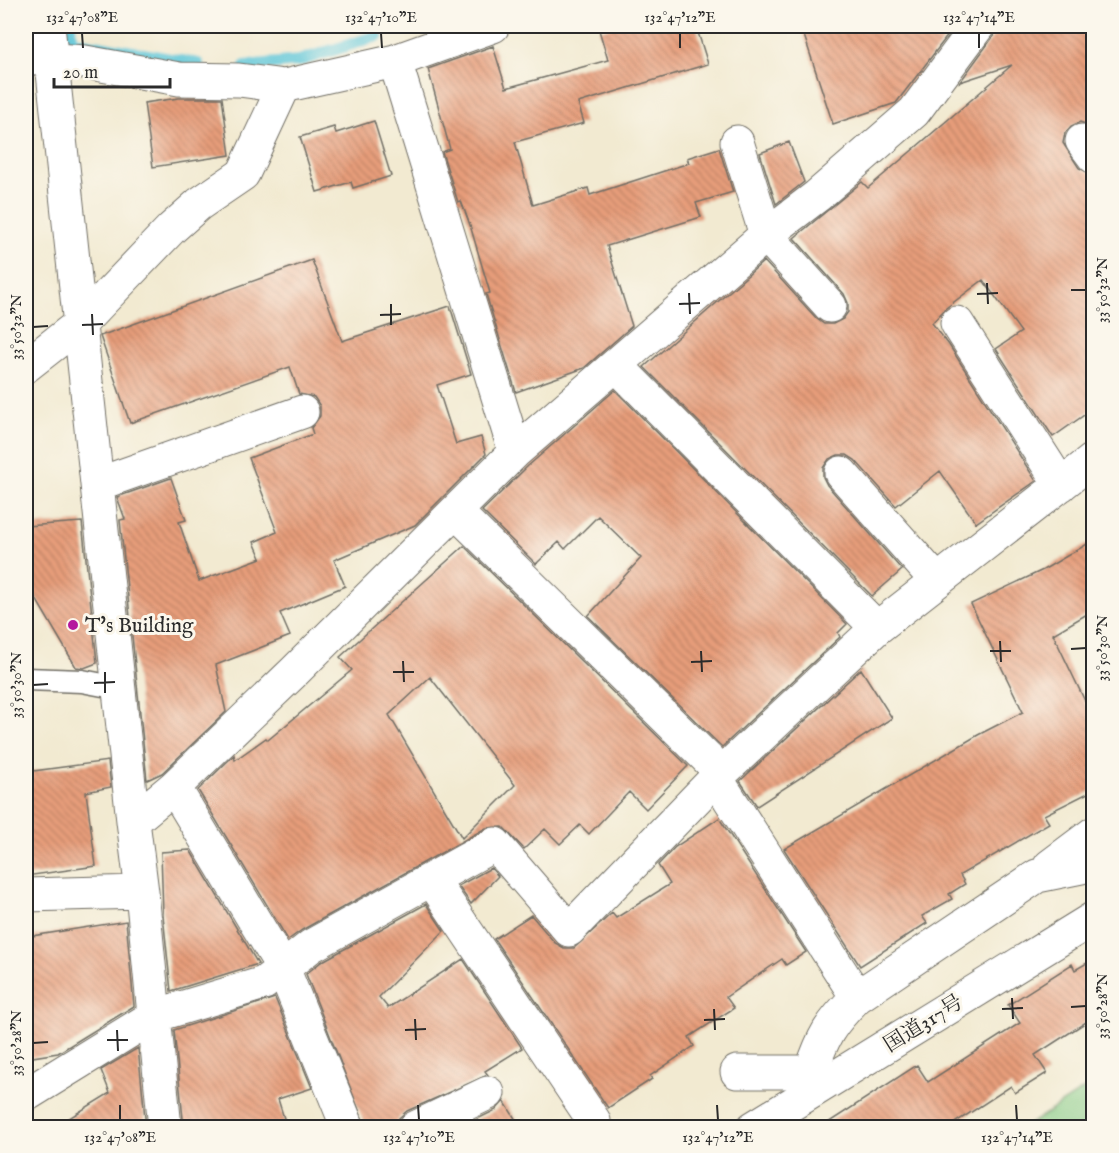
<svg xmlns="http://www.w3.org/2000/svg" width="1119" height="1153" viewBox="0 0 1119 1153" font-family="'IM FELL English','Noto Serif JP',serif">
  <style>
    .park { fill: #85c983; stroke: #587a57; stroke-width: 1.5 }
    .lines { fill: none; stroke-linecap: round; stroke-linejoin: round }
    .stream { stroke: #5dc6d8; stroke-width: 12 }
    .building { fill: url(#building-back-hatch); fill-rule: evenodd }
    .service-casing { stroke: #716e65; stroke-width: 25 }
    .minor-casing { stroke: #716e65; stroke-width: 35 }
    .trunk-casing { stroke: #716e65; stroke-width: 35 }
    .service { stroke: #fff; stroke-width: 22 }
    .minor { stroke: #fff; stroke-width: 33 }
    .trunk { stroke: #fff; stroke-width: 33 }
    .ticks { fill: none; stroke: #2b2b2b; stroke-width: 2 }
    .poi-dot { fill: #b5179e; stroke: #fbf7ec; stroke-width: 2 }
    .labels { text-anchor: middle; stroke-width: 6; stroke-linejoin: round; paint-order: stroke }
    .poi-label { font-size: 21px; fill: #2b2b2b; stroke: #fbf7ec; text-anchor: start }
    .street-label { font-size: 21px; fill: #2b2b2b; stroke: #fbf7ec }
    .neatline { fill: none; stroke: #2b2b2b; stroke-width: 2 }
    .ticks-label { font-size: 15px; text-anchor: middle; fill: #2b2b2b }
  </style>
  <defs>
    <pattern id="building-back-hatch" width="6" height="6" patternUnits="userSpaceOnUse" patternTransform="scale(1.5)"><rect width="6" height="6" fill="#e79d7a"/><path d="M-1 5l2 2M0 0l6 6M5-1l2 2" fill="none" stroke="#bb8064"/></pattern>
  </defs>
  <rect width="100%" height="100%" fill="#fbf7ec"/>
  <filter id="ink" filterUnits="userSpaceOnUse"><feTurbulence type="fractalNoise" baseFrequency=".0167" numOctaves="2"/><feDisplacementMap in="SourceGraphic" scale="12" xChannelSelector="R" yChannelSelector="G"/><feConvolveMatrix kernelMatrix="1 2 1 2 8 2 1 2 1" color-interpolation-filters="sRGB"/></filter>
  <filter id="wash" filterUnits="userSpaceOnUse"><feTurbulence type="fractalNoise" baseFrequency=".008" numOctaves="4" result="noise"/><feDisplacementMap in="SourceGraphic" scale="24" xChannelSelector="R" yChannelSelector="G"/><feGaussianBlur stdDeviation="1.35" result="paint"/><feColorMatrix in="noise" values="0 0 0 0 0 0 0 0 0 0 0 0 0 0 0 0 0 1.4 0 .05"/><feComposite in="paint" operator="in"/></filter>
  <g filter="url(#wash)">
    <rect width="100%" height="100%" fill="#f2ead1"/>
    <path class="park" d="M1093,1082V1127H1025L1089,1086Z"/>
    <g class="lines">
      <path class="stream" d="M70,26L71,41L198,64
        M245,66L299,61L377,36"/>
    </g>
    <g id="blocks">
      <path class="building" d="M615,26H696L708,64L578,103L584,123L515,142L533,205L588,188L590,195L689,163L687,158L719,148L733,192L696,203L701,217L607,246L632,326L584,368L516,392L486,294L490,293L470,225L461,201L458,202L442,152L450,149L428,69L493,46L506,88L608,60L599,30Z
        M801,26H955L896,103L833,124Z
        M996,26H1094V127L1080,122L1071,126L1065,133L1063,143L1079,168L1094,175V408L1053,437L996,349L1021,332L983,280L946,308L932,323L949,345L1036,481L976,523L940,471L896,506L855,460L847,455H838L829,459L823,468V477L827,485L902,570L872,596L644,367L764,261L817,319L824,324H833L843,319L848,312V303L844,294L794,238L862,182L868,188L1012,65L960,82L993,37Z
        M179,98H222L230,155L153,167L144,103Z
        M374,121L391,176L353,188L351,182L317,192L300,137L334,127L336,133Z
        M789,142L804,182L776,204L760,153Z
        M312,260L342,341L450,306L471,374L437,385L456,444L481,437L486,454L415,525L334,560L345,586L280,613L290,636L216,665L226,712L162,773L147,780L120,520L125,519L117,497L171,478L186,520L179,522L199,581L261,558L254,542L277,532L249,458L313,434L311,428L320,416V406L314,397L299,394L290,367L130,423L100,336Z
        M615,390L847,624L838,633L840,637L722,747L588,616L641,558L598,516L565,549L559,542L536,564L482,511L528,466Z
        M82,522L97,663L84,668L76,667L29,587L26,562V526Z
        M1094,540V610L1053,634L1094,720V790L1044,815L1049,823L960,875L965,884L949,894L952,899L922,916L927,923L860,966L784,849L978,735L1023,712L971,604L1043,570Z
        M464,546L688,766L646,809L629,792L589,834L580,825L560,844L545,829L524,849L503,827L486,828L302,930L288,940L198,790L234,755L235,760L266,738L268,740L352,670L340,657ZM430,677L515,785L462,838L389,715Z
        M861,669L892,718L757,806L740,781Z
        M108,761L111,787L86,792L96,866L26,876V772Z
        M719,818L806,952L786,965L782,959L726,997L734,1008L689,1037L694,1046L650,1076L652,1079L608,1108L494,939L531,915L555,943L564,948H574L612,913L616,918L670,884L658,865L675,847Z
        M190,850L258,964L171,991L163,915L161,852Z
        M491,868L498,876L471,904L458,886Z
        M426,904L444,931L379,997L388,1008L463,959L522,1048L485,1071L488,1075L407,1111L399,1118L396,1128H366L306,974L321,962Z
        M126,921L134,1006L58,1053L26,1058V937Z
        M1094,959V1017L1035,1055L1047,1073L1015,1093L1011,1086L947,1128H820L917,1065L928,1082L1020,1023L1008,1005L1072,964L1075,970Z
        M275,998L312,1088L278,1099L287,1128H184L174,1030Z
        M138,1048L146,1128H53L110,1093L101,1070Z
        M504,1101L521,1128H459L496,1110Z"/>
    </g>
  </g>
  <g filter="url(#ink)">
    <use href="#blocks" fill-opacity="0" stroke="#716e65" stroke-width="1.5"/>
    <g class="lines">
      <g class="service-casing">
        <path id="service" d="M26,679L82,681L119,688"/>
      </g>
      <g class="minor-casing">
        <path id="minor" d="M48,26L133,821
          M26,58L85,62L179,79L239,80L284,86L395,61L493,26
          M395,61L515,452
          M1082,141L1094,157
          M737,142L766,235L830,306
          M957,323L1061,485
          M26,366L81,323L172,228L199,204L243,174L284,86
          M617,366L877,628
          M841,473L937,581
          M98,484L302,412
          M457,513L722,773
          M716,778L857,997C830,1024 823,1036 811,1072L820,1086
          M174,787L283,968L348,1128
          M1050,866L1094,833
          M432,880L594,1121
          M142,892L133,821L174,787L294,672L515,452L766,235L817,196L914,112L978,26
          M26,895L142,892L165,1128
          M857,997L1037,876L1081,867L1094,861
          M737,1072H811
          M26,1095L154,1016L264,983L311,946L495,844L569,930L716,778L877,628L1094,459
          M415,1128L488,1093"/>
      </g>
      <g class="trunk-casing">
        <path id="trunk" d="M753,1128L1094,918"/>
      </g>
      <use href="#service" class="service"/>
      <use href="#minor" class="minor"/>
      <use href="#trunk" class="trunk"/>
    </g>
  </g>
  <path class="ticks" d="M82,33L83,48M381,33L382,48M680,33V48M979,33V48M987,283L988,304M1071,290H1086M689,293L690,314M977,294L998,293M391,304V325M679,304L700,303M92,314L93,335M380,315L401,314M82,325L103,324M33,327L48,326M1000,641L1001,662M1071,649L1086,648M701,651L702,672M990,651H1011M403,661L404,682M691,662L712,661M105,672V693M393,672H414M94,683L115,682M33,685L48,684M1012,998L1013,1019M1071,1007L1086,1006M714,1009L715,1030M1002,1009L1023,1008M415,1019L416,1040M704,1020L725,1019M117,1030L118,1051M405,1030L426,1029M107,1040H128M33,1043L48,1042M120,1105V1120M418,1105L419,1120M717,1105L718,1120M1016,1105L1017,1120"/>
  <circle class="poi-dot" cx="73" cy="625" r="6"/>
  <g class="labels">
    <g class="poi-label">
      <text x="85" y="632">T's Building</text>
    </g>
    <g class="street-label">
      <text transform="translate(923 1023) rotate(-32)" y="7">国道317号</text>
    </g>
  </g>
  <rect width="1119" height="1153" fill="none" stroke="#fbf7ec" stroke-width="66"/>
  <path d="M54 78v9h116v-9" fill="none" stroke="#2b2b2b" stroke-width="3"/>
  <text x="63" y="78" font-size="18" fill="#2b2b2b" stroke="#fbf7ec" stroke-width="4.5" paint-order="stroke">20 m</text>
  <rect x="33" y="33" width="1053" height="1087" class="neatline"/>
  <g class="ticks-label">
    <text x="82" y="22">132°47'08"E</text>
    <text x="381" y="22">132°47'10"E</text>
    <text x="680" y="22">132°47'12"E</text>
    <text x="979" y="22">132°47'14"E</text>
    <text transform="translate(1102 290) rotate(-90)" y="5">33°50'32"N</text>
    <text transform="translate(16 327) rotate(-90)" y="5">33°50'32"N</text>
    <text transform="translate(1102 648) rotate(-90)" y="5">33°50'30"N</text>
    <text transform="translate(16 685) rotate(-90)" y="5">33°50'30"N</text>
    <text transform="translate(1102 1006) rotate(-90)" y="5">33°50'28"N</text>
    <text transform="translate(16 1043) rotate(-90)" y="5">33°50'28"N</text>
    <text x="120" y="1142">132°47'08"E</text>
    <text x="419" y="1142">132°47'10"E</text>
    <text x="718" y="1142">132°47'12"E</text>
    <text x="1017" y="1142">132°47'14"E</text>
  </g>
</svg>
